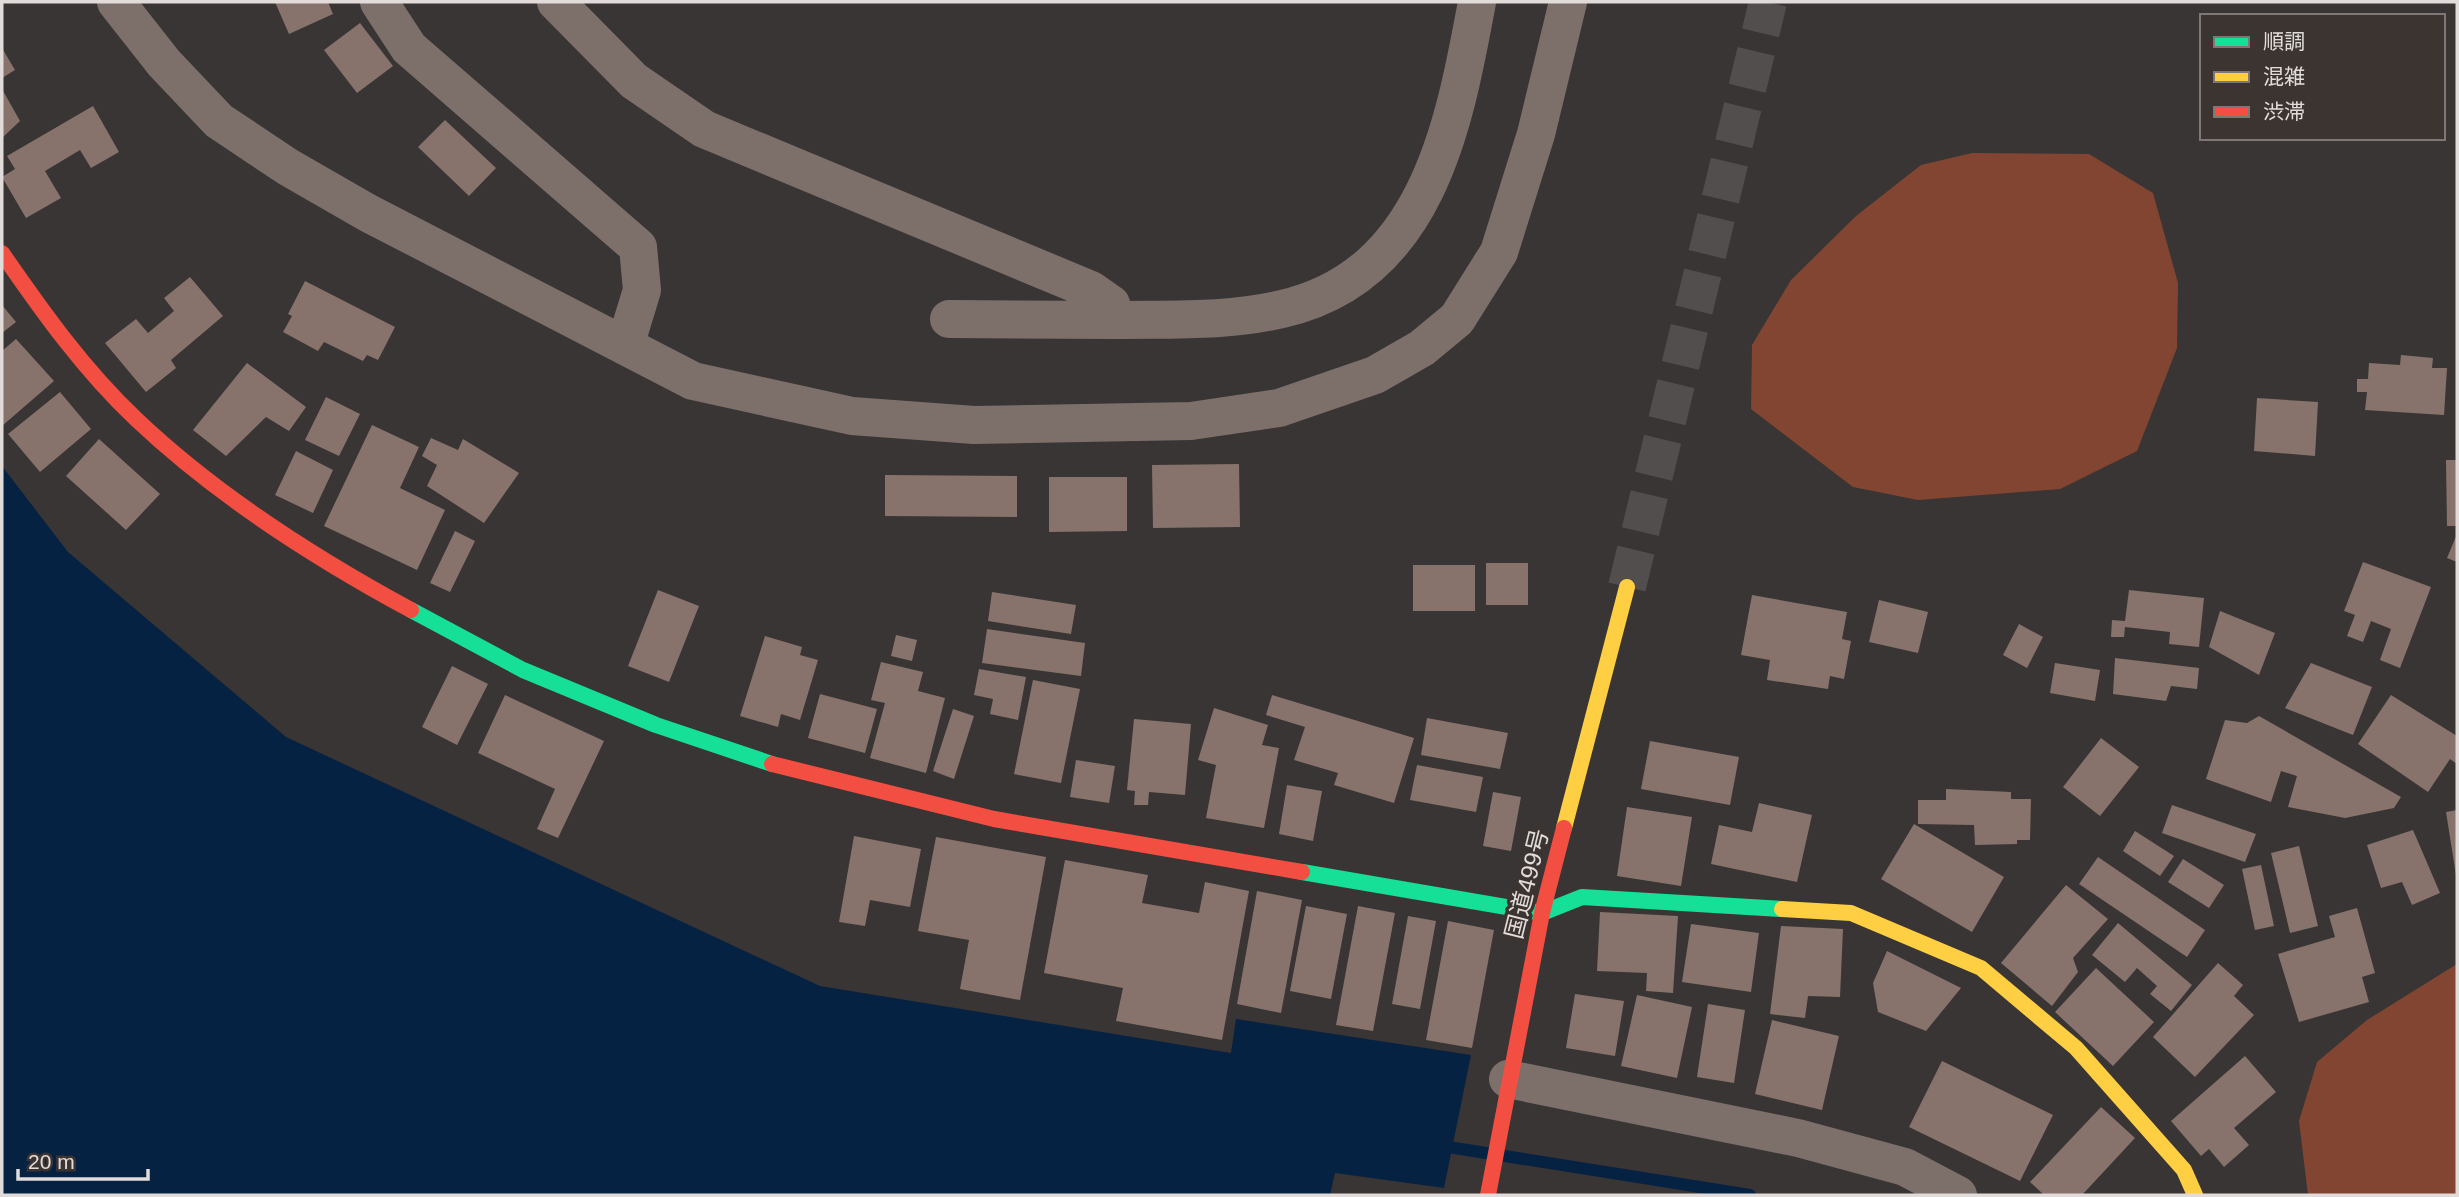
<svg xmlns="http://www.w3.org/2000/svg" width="2459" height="1197" viewBox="0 0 2459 1197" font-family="Arial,'Noto Sans JP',sans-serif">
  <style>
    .green { fill: #824531 }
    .water { fill: #062243 }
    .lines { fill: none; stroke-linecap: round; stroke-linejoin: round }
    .stream { stroke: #062243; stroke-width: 12 }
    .building { fill: #87736c }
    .highway-tunnel { stroke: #524e4d; stroke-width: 38; stroke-dasharray: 38 19; stroke-linecap: butt }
    .street { stroke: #7d706b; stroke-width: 38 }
    .fast { stroke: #16e098; stroke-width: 16 }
    .slow { stroke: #ffcf43; stroke-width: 16 }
    .jam { stroke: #f24e42; stroke-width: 16 }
    .labels { text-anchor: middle; stroke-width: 7; stroke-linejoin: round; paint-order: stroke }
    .street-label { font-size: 24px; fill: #e1dcda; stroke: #3c3431 }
  </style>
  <rect width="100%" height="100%" fill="#393534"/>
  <path class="green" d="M1972,153L2089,154L2153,193L2178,283L2177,348L2137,451L2060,489L1918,500L1853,487L1751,409L1752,345L1791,280L1856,216L1921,165Z
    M2457,964V1195H2308L2299,1121L2317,1062L2367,1020Z"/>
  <path class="water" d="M2,466L68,552L286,737L820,986L1231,1053L1236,1019L1471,1055L1444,1188L1335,1173L1330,1195H2Z"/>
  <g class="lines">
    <path class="stream" d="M1436,1145L1750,1195"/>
  </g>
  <path class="building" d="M275,2H328L333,14L289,34Z
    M360,23L393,66L357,93L324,50Z
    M2,48L15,70L2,78Z
    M2,89L20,121L2,138Z
    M93,106L119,152L91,168L80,150L45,171L61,198L26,218L2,177L15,169L7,156Z
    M445,120L496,168L469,196L418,147Z
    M190,277L223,316L171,360L176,368L146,392L105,343L136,319L148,333L174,311L164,298Z
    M305,281L395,327L378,360L367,355L363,361L324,342L318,351L283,332L292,316L288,314Z
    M2,305L16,322L2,333Z
    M16,339L54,381L2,426V351Z
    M2401,355L2433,358L2432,368H2447L2444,415L2365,410L2367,392H2357V379H2368L2369,363L2400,365Z
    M247,363L306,407L289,431L266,417L226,456L193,430Z
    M60,392L91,429L40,472L8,434Z
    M326,397L360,414L339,456L305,440Z
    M2257,398L2318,402L2315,456L2254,451Z
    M372,425L419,447L400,488L445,510L417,570L324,526Z
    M431,438L458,450L463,439L519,473L484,523L427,486L437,465L422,456Z
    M99,439L160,494L126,530L66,476Z
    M296,451L333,470L313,513L275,495Z
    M2446,460H2457V526H2447Z
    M1239,464L1240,527L1153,528L1152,465Z
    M885,475L1017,476V517L885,516Z
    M1049,477H1127V531L1049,532Z
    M455,531L475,541L450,592L430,583Z
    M2457,534V562L2447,558Z
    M2363,562L2431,587L2400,668L2380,660L2391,629L2371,621L2363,642L2347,636L2355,615L2344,611Z
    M1486,563H1528V605H1486Z
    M1413,565H1475V611H1413Z
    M658,590L699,606L669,682L628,666Z
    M2129,590L2204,598L2199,647L2169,644L2170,632L2125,627L2124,637H2111L2112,620L2125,621Z
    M992,592L1076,605L1071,634L988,621Z
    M1752,595L1847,612L1842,639L1851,641L1844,679L1830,676L1828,689L1767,680L1770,660L1741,655Z
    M1879,600L1928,612L1918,653L1869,642Z
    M2220,611L2275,633L2259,675L2209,647Z
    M2019,624L2043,637L2027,668L2003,655Z
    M987,629L1085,643L1081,676L982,663Z
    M896,635L917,640L912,661L891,656Z
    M765,636L802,647L800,655L818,660L800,720L781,714L778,727L740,716Z
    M2115,658L2199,668L2197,689L2171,686L2166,701L2113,694Z
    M881,662L923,672L918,691L945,698L926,773L870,758L885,703L871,700Z
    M2055,663L2100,670L2095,701L2050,693Z
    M2311,663L2372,687L2353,735L2285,708Z
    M452,666L488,684L457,745L422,727Z
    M979,669L1026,677L1018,720L990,714L993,699L974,695Z
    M1033,680L1080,689L1061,783L1014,774Z
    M820,694L877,709L865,753L808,738Z
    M505,695L604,741L558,838L537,829L555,789L478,753Z
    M1272,695L1414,738L1394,803L1334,785L1338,773L1294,760L1305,727L1266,715Z
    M2391,695L2457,736V764L2450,759L2428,792L2358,744Z
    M1214,708L1268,725L1262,745L1279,748L1264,828L1206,818L1216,765L1198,760Z
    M953,709L974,716L954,779L933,771Z
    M2259,716L2401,797L2394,808L2345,818L2288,807L2297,776L2281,771L2271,802L2206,779L2225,720L2247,723Z
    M1427,718L1508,733L1500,769L1421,755Z
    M1134,719L1191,724L1185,795L1149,792L1148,805H1134L1135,791L1127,790Z
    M2101,738L2139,767L2100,816L2063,787Z
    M1650,741L1739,757L1730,805L1641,789Z
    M1076,760L1115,766L1109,803L1070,797Z
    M1417,765L1483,777L1476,812L1410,800Z
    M1287,785L1322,791L1313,841L1279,834Z
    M1946,789L2011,792V799H2031L2030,840H2017V844L1975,845L1974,825L1918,824V800H1946Z
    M1493,792L1521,797L1511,851L1483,846Z
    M1759,803L1812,815L1797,882L1711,864L1719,825L1752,832Z
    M2172,805L2256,834L2245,862L2162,833Z
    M1627,807L1692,817L1681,886L1617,876Z
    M2457,810V875H2456L2446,812Z
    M1914,824L2004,877L1972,932L1881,879Z
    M2413,830L2440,893L2412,905L2402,882L2381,888L2367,845Z
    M2135,831L2174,856L2160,876L2123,851Z
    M854,836L921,849L910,907L870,900L865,926L839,922Z
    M936,837L1046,857L1020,1000L960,989L969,940L918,931Z
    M2299,846L2318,926L2290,933L2271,853Z
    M2098,857L2205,930L2187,957L2079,884Z
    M2183,859L2224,885L2209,908L2168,882Z
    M1065,860L1148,875L1142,903L1199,913L1205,882L1249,891L1222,1040L1116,1021L1123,988L1044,973Z
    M2261,865L2274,926L2255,930L2242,869Z
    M2066,885L2108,919L2073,958L2078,972L2052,1006L2001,963Z
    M1257,891L1302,900L1281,1013L1237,1004Z
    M1306,906L1347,914L1331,999L1290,991Z
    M1358,906L1395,913L1373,1031L1336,1025Z
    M2357,908L2375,973L2362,977L2369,1002L2299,1022L2278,954L2335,937L2329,916Z
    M1600,912L1678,916L1673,993L1646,991L1647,973L1597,971Z
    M1408,916L1436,921L1420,1009L1392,1004Z
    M1448,921L1494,930L1472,1048L1426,1040Z
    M2118,923L2192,985L2171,1011L2150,994L2157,986L2137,968L2125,982L2092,955Z
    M1691,924L1759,933L1751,992L1682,982Z
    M1781,926L1843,929L1840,997L1808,996L1805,1018L1770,1014Z
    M1887,951L1961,988L1926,1031L1878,1012L1873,983Z
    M2218,963L2243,985L2234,996L2254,1015L2195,1077L2153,1037Z
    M2096,968L2154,1022L2113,1066L2055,1012Z
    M1575,994L1624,1001L1615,1056L1566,1048Z
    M1637,995L1692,1007L1677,1078L1621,1066Z
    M1708,1004L1745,1010L1734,1083L1697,1077Z
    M1772,1020L1839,1036L1822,1110L1755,1094Z
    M2245,1056L2276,1092L2234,1128L2249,1145L2224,1167L2209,1149L2201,1156L2171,1121Z
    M1942,1061L2053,1115L2020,1181L1909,1127Z
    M2101,1107L2135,1138L2082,1195H2044L2030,1182Z"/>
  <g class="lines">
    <path class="highway-tunnel" d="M1627,587L1768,2"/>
    <path class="street" d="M116,2L164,63L219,121L288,167L368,213L693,381L852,416L974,425L1191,421L1279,408L1375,375L1422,348L1457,319L1499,252L1536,134L1568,2
      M379,2L409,48L638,247L642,290L625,346
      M556,2L634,81L704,129L1091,290L1111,304L1116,320C1171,319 1228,322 1282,309C1427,276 1454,126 1477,2
      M949,319L1116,320
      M1508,1079L1798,1138L1905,1167L1958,1195"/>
    <path class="fast" d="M411,610L523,670L656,725L772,764
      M1302,872L1542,913L1582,897L1782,909"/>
    <path class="slow" d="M1564,828L1627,587
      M1782,909L1851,913L1981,968L2076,1048L2184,1170L2195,1195"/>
    <path class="jam" d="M2,253C42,311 84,370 136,419C216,495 313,557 411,610
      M772,764L994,819L1302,872
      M1488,1195L1542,913L1564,828"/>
  </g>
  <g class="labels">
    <g class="street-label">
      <text transform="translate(1527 884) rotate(-76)" y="8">国道499号</text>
    </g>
  </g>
  <rect width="2459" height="1197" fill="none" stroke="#e1dcda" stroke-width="7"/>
  <rect x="2200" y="14" width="245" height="126" fill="#3c3431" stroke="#7e7775" stroke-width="2"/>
  <rect x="2214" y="37" width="35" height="10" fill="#16e098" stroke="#7e7775" stroke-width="2"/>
  <text x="2263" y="49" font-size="21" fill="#e1dcda">順調</text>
  <rect x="2214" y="72" width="35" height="10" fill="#ffcf43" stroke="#7e7775" stroke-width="2"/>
  <text x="2263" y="84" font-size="21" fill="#e1dcda">混雑</text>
  <rect x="2214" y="107" width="35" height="10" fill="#f24e42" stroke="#7e7775" stroke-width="2"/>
  <text x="2263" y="119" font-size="21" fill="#e1dcda">渋滞</text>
  <path d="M18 1169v10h130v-10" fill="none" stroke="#e1dcda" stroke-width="3.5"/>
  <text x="28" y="1169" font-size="21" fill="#e1dcda" stroke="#3c3431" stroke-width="5" paint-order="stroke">20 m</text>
</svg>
